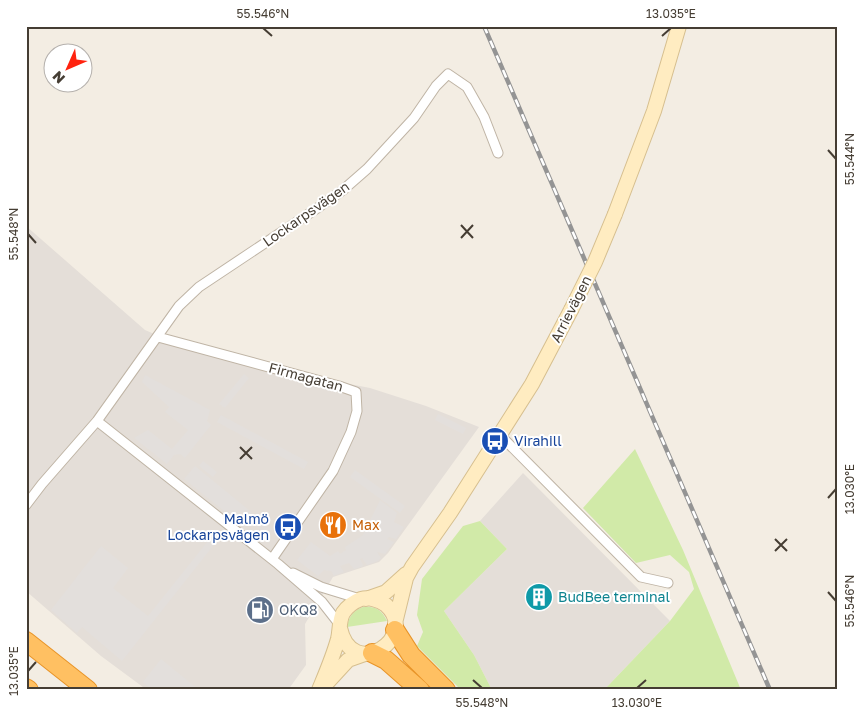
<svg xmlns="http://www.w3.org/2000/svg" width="864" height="716" viewBox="0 0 864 716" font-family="'Golos Text',sans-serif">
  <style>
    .industrial { fill: #e4ded8 }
    .green { fill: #d1eaa8 }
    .parking { fill: #e3dfdc }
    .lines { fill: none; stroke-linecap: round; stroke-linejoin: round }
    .minor-casing { stroke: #bfb4a5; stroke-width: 11 }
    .secondary-casing { stroke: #d6bf8f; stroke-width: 16 }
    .motorway-casing { stroke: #e89428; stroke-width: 20 }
    .minor { stroke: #fff; stroke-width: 9 }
    .secondary { stroke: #ffecc1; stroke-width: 14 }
    .motorway { stroke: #ffc062; stroke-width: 18 }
    .rail-casing { stroke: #949494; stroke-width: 4.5 }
    .rail { stroke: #fff; stroke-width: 2.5; stroke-dasharray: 8; stroke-linecap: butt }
    .secondary-bridge-casing { stroke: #d6bf8f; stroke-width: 16; stroke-linecap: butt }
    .secondary-bridge { stroke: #ffecc1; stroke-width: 14 }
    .ticks { fill: none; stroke: #453d33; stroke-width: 2 }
    .labels { text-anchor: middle; stroke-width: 4; stroke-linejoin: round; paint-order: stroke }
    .street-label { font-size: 14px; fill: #453d33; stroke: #fff }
    .transit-label { font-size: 14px; fill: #164399; stroke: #fff; text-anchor: start }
    .food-label { font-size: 14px; fill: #c56008; stroke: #fff; text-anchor: start }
    .culture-label { font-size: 14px; fill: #0d838f; stroke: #fff; text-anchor: start }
    .service-label { font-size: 14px; fill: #4e5e75; stroke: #fff; text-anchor: start }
    .neatline { fill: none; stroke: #453d33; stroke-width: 2 }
    .ticks-label { font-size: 12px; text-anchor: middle; fill: #453d33 }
  </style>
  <rect width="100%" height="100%" fill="#f3ede3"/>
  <path class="industrial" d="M26,226L145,330L175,343L252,365L370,388L426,406L479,427L388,553L379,562L333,577L305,624L306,665L288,690H147L101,656L26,591Z
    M523,473L670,621L604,690H492L474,655L444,611L507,549L480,521Z"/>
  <path class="green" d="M635,449L683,550L741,690H604L670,621L694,589L689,572L670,555L636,563L583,508Z
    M480,521L507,549L444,611L474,655L492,690H461L417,646L423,632L417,615L422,579L463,526Z
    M363,607C375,606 382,610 387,621L347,627C349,616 353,611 363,607Z"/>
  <path class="parking" d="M244,374L249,378L225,408L219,404Z
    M145,375L210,410L207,421L211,425L185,458L180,454L174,455L167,464L134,438L148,430L172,449L188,430L165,412L169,407L142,382Z
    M438,414L466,428L463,434L435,420Z
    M221,415L308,462L304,469L217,422Z
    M203,461L217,472L213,477L199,466Z
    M195,466L272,529L267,535L248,520L243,526L184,479Z
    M355,470L405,506L400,513L350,477Z
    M380,500L397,513L394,522L404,527L396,539L389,537L387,539L394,542L385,554L377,552L381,558L378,561L367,565L362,558L360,559L363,565L361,567L354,569L349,563L340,566L344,572L334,576L331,571L324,570L318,576L297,560L311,542L330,556L338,551L340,554L346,550L345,547L363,535Z
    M216,531L224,532L122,661L82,627L77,633L51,610L101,546L128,568L113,588L148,616Z
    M161,659L199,690H152L143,682Z"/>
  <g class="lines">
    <g class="minor-casing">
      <path id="minor" d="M158,337L339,386L356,392L357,411L351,432L333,471L272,559
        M97,421L278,564L322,602L340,625
        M499,434L641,577L668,583
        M26,505L42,484L97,421L179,306L199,287L316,209L343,190L367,169L414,118L436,86L448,74L467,87L484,117L498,153
        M293,573L321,587L360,599"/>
    </g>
    <g class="secondary-casing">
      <path id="secondary" d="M615,214L654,111L679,26
        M366,599L386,592L406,574
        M395,623L406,578L412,567L450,513L532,384L571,310
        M325,685L348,660L365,654
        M319,690C326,673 333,657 338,639C340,631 339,621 343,613C347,607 353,602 361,599C369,597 379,600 386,605C421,637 352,683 340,628"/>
    </g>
    <g class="motorway-casing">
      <path id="motorway" d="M395,630L411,655L446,690
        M26,641L88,690
        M372,653L386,660L420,690
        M26,688L29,690"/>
    </g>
    <use href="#minor" class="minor"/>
    <use href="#secondary" class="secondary"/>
    <use href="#motorway" class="motorway"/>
    <g class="rail-casing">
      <path id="rail" d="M484,26L770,690"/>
    </g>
    <use href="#rail" class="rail"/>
    <g class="secondary-bridge-casing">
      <path id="secondary-bridge" d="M571,310L595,262L615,214"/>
    </g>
    <use href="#secondary-bridge" class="secondary-bridge"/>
  </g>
  <path class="ticks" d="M263,28L272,36M662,36L671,28M828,150L836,159M461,225L473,238M28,234L36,243M461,238L473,225M240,447L252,459M240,459L252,447M828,498L836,489M775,539L787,551M775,551L787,539M828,592L836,601M28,671L36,662M473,680L482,688M637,688L646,680"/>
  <defs>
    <g id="bus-disc" transform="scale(1.4375)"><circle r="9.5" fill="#1a4fb4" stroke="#fff"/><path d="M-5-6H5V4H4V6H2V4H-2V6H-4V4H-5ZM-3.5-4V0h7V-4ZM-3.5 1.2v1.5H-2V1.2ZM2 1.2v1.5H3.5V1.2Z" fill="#fff"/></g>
    <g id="restaurant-disc" transform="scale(1.4375)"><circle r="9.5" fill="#e8710a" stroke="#fff"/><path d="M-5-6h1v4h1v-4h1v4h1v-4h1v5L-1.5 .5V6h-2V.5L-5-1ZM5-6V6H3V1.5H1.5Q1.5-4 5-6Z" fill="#fff"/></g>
    <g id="building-disc" transform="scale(1.4375)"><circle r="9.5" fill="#0f9aa8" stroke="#fff"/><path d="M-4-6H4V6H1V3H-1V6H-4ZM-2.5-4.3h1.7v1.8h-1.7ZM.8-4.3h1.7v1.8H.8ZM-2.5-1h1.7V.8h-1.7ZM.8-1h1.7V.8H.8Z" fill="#fff"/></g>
    <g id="fuel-disc" transform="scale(1.4375)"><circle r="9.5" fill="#5c6f8a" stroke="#fff"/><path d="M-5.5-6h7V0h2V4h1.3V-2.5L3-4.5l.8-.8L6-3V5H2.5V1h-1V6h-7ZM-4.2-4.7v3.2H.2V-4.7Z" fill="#fff"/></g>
  </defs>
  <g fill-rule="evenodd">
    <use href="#bus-disc" x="495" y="441"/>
    <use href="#restaurant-disc" x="333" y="525"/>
    <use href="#bus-disc" x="288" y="527"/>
    <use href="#building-disc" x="539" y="597"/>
    <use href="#fuel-disc" x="260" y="610"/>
  </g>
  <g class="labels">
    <g class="street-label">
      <text transform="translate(306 214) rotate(-35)" y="5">Lockarpsvägen</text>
      <text transform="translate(571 309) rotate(-63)" y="5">Arrievägen</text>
      <text transform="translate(306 377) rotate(15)" y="5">Firmagatan</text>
    </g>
    <g class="transit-label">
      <text x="514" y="446">Virahill</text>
      <text x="269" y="524" text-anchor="end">Malmö<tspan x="269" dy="16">Lockarpsvägen</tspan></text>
    </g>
    <g class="food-label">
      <text x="352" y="530">Max</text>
    </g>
    <g class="culture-label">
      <text x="558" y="602">BudBee terminal</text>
    </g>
    <g class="service-label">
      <text x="279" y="615">OKQ8</text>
    </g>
  </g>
  <rect width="864" height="716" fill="none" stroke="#ffffff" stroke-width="55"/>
  <g transform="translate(68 68) rotate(225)"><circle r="24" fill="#ffffff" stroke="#b5b1ad"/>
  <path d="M0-4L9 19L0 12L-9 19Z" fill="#ff220e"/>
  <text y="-8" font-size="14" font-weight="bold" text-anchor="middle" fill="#453d33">N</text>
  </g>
  <rect x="28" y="28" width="808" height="660" class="neatline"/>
  <g class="ticks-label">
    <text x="263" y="18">55.546°N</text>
    <text x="671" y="18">13.035°E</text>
    <text transform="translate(850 159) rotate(-90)" y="4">55.544°N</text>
    <text transform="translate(14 234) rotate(-90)" y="4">55.548°N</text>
    <text transform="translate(850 489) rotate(-90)" y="4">13.030°E</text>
    <text transform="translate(850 601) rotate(-90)" y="4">55.546°N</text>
    <text transform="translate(14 671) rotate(-90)" y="4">13.035°E</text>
    <text x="482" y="707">55.548°N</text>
    <text x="637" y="707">13.030°E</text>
  </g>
</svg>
